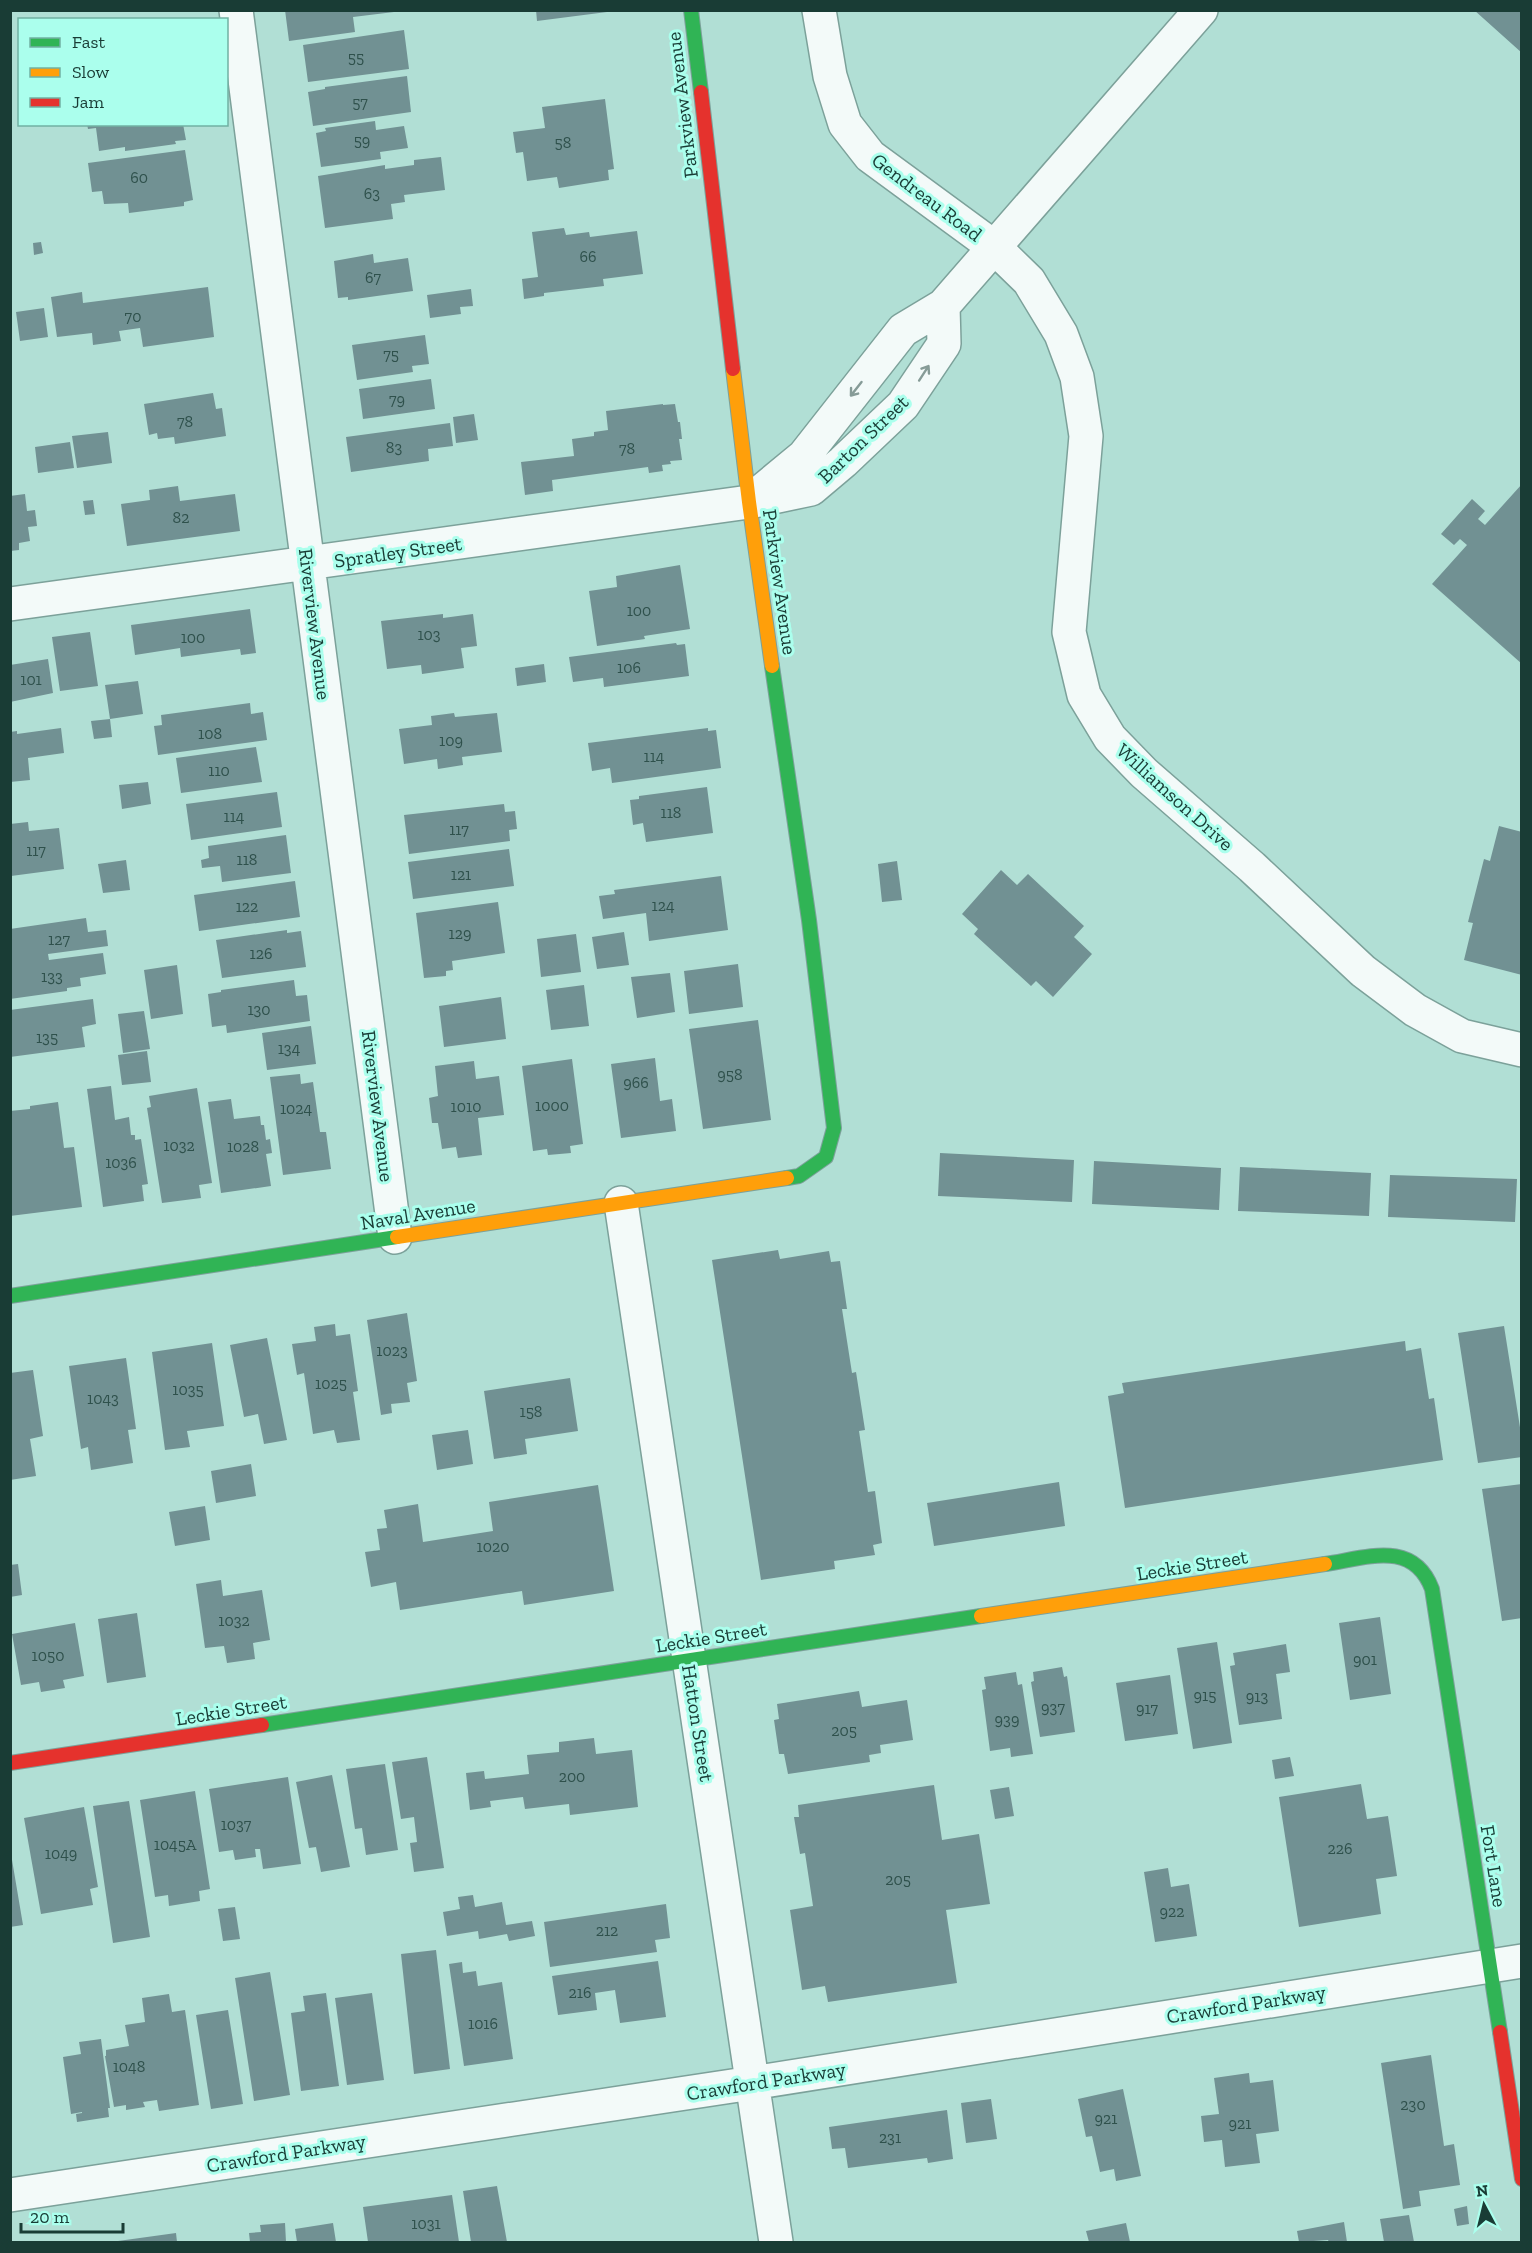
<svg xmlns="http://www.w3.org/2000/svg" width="1532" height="2253" viewBox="0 0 1532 2253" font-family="'Zilla Slab',serif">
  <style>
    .building { fill: #719193 }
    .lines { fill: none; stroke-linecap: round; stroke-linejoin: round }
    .street-casing { stroke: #7ca19a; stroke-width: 36 }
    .fast-casing { stroke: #7ca19a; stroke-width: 16 }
    .slow-casing { stroke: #7ca19a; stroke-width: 16 }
    .jam-casing { stroke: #7ca19a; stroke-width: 16 }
    .street { stroke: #f3faf9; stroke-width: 33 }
    .fast { stroke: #30b455; stroke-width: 14 }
    .slow { stroke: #ff9f0a; stroke-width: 14 }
    .jam { stroke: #e5322d; stroke-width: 14 }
    .oneway { stroke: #869b97 }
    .labels { text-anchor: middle; stroke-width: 6; stroke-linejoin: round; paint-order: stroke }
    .number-label { font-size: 16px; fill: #2f514c }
    .street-label { font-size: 20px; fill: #193c35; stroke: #abffed }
  </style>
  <rect width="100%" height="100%" fill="#b1dfd5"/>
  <path class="building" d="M285,10H394V12L353,17L355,32L289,41Z
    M536,10H607V12L537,21Z
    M1474,10H1522V53Z
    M404,30L409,69L308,82L303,45Z
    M407,76L411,112L313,126L308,92L325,89V87Z
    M605,99L614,169L608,170L609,180L559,188L557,177L527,181L523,152L516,153L513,132L545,128L542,107Z
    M375,121L376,130L404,126L408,148L380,152L381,159L321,167L316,133L326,131L325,128Z
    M87,124H183L186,140L175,141L176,144L125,151V147L99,151L96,128L88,129Z
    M185,150L193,200L184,202V206L129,213L128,203L104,204L102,191L92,192L88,163Z
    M441,157L445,190L404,195L405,202L391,204L393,219L325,228L318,176L385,165V169L414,165V160Z
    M564,228L566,235L589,232L590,237L637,231L643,274L603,279L604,286L544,293V296L524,299L522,279L538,277L532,232Z
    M41,242L43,253L34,255L33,243Z
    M373,254L374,263L408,258L413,291L348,300V297L338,298L334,261Z
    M208,287L214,337L143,347L140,328L119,331L121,341L93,345L92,333L57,337L51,297L82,292L83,303Z
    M471,289L473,306L460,307L461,314L430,318L427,295Z
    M44,308L48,337L20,341L16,312Z
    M425,335L429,364L412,366L413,372L357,380L352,345Z
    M431,379L435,409L363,419L359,389Z
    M213,393L216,409L222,408L226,436L175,444L174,437L158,439L157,433L149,435L144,404Z
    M663,404V405L675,404L678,422H680L682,439H679L682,460L670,461L671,464L662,465L663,471L649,473L648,467L552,480L553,491L525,495L521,462L574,456L572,439L594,436V432L608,430L606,411Z
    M474,414L478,440L456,443L453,417Z
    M450,423L453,446L428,449L429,461L351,472L346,437Z
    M108,432L112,463L77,468L72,436Z
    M70,442L74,468L38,473L35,447Z
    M1522,484V664L1432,584L1467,545L1460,539L1454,545L1441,534L1472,499L1485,511L1478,519L1485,525Z
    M178,486L180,501L235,494L240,531L127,546L121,504L150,500L149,490Z
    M25,494L27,511L35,510L37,526L28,527L30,541L19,543V550L10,551V496Z
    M93,500L95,514L85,515L83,501Z
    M680,565L690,629L644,636L645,639L597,646L589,591L617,587L616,576Z
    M250,609L256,653L241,655L240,649L181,657L180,648L135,655L131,625Z
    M443,614V618L473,614L477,646L461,648L464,668L422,674L421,665L387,669L381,621Z
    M90,632L98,686L60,691L52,637Z
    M676,643L677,645L685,644L689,676L604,687L603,678L573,682L569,657Z
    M48,659L53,693L10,702V665Z
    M544,664L546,682L517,686L515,668Z
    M138,681L143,714L110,719L105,685Z
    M250,703L251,714L263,712L267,740L158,755L154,726L162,725L161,715Z
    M454,713L455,717L497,713L502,752L462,757L463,765L438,769L437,759L404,764L399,729L432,725L431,716Z
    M110,719L112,737L94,739L91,721Z
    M61,728L64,753L28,758L30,780L10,782V732L17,731V734Z
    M708,728V731L716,730L721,768L612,783L610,768L592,771L588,743Z
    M256,747L262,782L181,793L176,758Z
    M148,782L151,804L122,809L119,785Z
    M707,787L713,833L646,842L643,823L633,825L630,800L639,799V796Z
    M277,792L282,827L191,840L186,804Z
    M504,804L505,812L515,811L517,829L509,830L510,841L409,854L404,815Z
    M28,822L29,831L59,828L64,869L11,876L10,824Z
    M1499,826L1522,832V975L1464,960L1473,923L1468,922L1484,859L1490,861Z
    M286,835L291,873L222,882L220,866L202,868L201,860L209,858L208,846Z
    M509,849L514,886L413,899L408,862Z
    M126,860L130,890L103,893L98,864Z
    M897,861L902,900L882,902L878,864Z
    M1001,870L1017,885L1028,874L1084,926L1074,937L1092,954L1053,997L1036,981L1031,986L974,934L978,929L962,914Z
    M721,876L728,930L649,941L646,913L603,919L599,896L615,894L614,890Z
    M295,881L300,917L199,931L194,895Z
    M498,902L505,953L452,961L453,970L446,971V976L424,978L416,913Z
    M86,918L88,932L106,930L108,946L48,954L49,960L103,953L106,974L80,978L81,986L67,988V991L10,999V929Z
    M287,930V933L301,931L306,967L222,978L216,940Z
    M624,932L629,965L597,969L592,937Z
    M576,934L581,972L541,977L537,939Z
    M738,964L743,1007L689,1014L684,971Z
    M177,965L183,1014L151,1019L144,970Z
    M670,973L675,1012L637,1018L631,977Z
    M294,980L296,996L307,995L310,1021L227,1033L226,1025L212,1027L208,994L221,992V990Z
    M584,985L589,1026L551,1030L546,990Z
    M501,997L506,1039L444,1047L439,1006Z
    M93,999L96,1024L82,1027L85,1047L10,1057V1010Z
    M144,1011L150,1049L123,1053L118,1014Z
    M758,1020L771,1120L703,1129L689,1029Z
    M311,1026L316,1064L267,1070L262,1033Z
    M147,1051L151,1082L122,1085L118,1055Z
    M655,1058L660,1101L672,1099L676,1131L621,1138L611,1064Z
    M572,1059L583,1144L570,1146L571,1153L548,1155L547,1149L533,1151L522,1066Z
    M474,1061L476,1079L499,1076L504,1115L478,1118L482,1155L458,1158L456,1147L442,1149L438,1123H432L429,1098L438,1096L435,1066Z
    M300,1074L301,1084L313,1082L320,1132H326L331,1169L283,1175L270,1077Z
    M111,1086L115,1120L129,1117L131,1135H135V1140L141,1139L148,1184L142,1185L144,1201L103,1207L87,1089Z
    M197,1088L212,1183L199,1185L201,1198L162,1203L147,1108L151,1107L149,1096Z
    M231,1099L234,1119L260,1116L261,1125H264L266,1140L270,1139L272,1153L266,1154L271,1186L221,1193L208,1102Z
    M58,1102L64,1148L74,1147L82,1207L10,1216V1111L30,1109V1106Z
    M940,1153L1074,1160L1072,1202L938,1196Z
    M1094,1161L1221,1168L1219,1210L1092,1204Z
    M1240,1167L1371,1173L1369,1216L1238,1211Z
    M1390,1175L1517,1179L1515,1222L1388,1217Z
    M778,1250L780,1259L829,1251L831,1262L840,1261L847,1309H842L852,1373L856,1372L865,1430L859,1431L868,1492L875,1491L882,1543L873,1545L875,1555L834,1561L835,1569L761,1580L712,1260Z
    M407,1313L417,1381L407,1383L410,1402L391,1404L392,1413L381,1415L367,1320Z
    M335,1324L336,1336L350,1334L358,1391L353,1392L360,1440L337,1443L334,1430L313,1434L304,1373L297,1375L292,1344L316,1341L314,1327Z
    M1504,1326L1522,1440V1457L1478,1463L1458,1333Z
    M267,1338L287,1440L264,1444L258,1414L244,1417L230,1345Z
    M1405,1341L1406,1351L1421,1348L1429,1399L1434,1398L1443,1460L1125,1508L1108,1396L1124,1393L1122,1383Z
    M212,1343L224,1426L187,1431L190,1447L165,1450L152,1352Z
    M126,1358L136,1429L128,1430L133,1463L91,1470L88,1447L81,1449L69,1366Z
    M33,1370L43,1436L30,1439L36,1476L10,1480V1373Z
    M570,1378L578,1431L525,1439L527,1454L494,1459L484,1391Z
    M468,1430L473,1464L437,1470L432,1435Z
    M251,1464L256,1496L216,1503L211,1471Z
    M1059,1482L1065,1526L934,1546L927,1503Z
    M1522,1484V1618L1502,1621L1482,1489Z
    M598,1485L614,1591L524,1605L522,1591L400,1610L396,1582L371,1587L365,1552L380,1550L377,1529L387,1528L384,1510L418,1504L423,1542L493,1531L489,1502Z
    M205,1506L210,1540L175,1546L169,1512Z
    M18,1564L22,1595L10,1597V1565Z
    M221,1580L223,1596L262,1590L270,1640L253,1643L255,1659L227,1663L224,1646L205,1648L196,1584Z
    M137,1613L146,1677L107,1683L98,1619Z
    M1380,1617L1391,1694L1350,1700L1339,1623Z
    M75,1623L84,1676L63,1680L65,1688L41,1692L39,1682L21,1685L12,1634Z
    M1217,1642L1232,1743L1193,1749L1177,1648Z
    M1286,1644L1290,1672L1276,1674L1282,1719L1239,1725L1230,1666L1235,1665L1233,1653Z
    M1062,1667L1064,1677L1067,1676L1075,1732L1040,1737L1031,1682L1034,1681L1033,1672Z
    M1016,1672L1018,1685L1022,1684L1033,1754L1011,1757L1010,1748L990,1751L982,1690L986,1689L984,1677Z
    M1170,1675L1178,1734L1125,1741L1116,1683Z
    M859,1691L862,1707L907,1700L913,1740L880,1745L881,1753L869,1755L870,1762L788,1774L784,1754H779L774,1720L779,1719L777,1704Z
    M594,1738L596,1754L632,1750L638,1807L570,1815L569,1804L525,1809L523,1797L490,1801L491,1807L470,1810L466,1773L484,1771L485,1779L529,1774L527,1755L559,1752V1742Z
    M427,1757L444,1868L414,1872L410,1843L417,1842L414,1817L401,1819L392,1762Z
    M1290,1757L1294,1776L1275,1779L1272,1760Z
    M385,1764L398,1850L366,1855L362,1828L355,1829L346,1769Z
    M332,1775L350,1867L321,1872L316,1847L309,1848L296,1782Z
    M288,1777L301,1864L263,1869L260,1849H255L256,1857L235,1860L233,1850L219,1852L209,1789Z
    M1361,1784L1367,1819L1388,1816L1397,1876L1376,1879L1381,1914L1299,1927L1279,1797Z
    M934,1785L942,1840L979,1834L990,1904L946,1910L957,1983L828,2002L825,1986L802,1990L790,1910L813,1906L805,1853L800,1854L794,1817H799L798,1805Z
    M1009,1787L1014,1816L995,1819L990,1790Z
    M195,1791L210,1889L199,1891L200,1901L169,1906L168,1895L155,1897L140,1800Z
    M129,1801L150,1937L113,1943L93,1806Z
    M84,1807L98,1887L90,1889L93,1905L41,1914L24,1818Z
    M10,1848L23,1925L10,1927Z
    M1168,1868L1171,1887L1189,1884L1197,1936L1155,1942L1144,1872Z
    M473,1895L475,1907L502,1902L506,1925L532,1921L535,1936L509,1941L507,1934L479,1939L478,1931L447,1936L443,1912L460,1909L458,1897Z
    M666,1904L670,1938L655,1940L657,1952L550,1967L544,1922Z
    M235,1907L240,1939L223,1941L218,1909Z
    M436,1950L450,2069L414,2074L401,1954Z
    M658,1961L666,2017L620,2023L615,1990L595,1993L597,2010L558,2015L552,1976Z
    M462,1962L463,1973L476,1971L478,1986L502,1982L513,2059L464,2066L449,1964Z
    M270,1972L290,2095L254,2101L235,1978Z
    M326,1993L339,2086L301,2091L291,2013L305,2011L303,1996Z
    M372,1993L384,2080L347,2085L335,1998Z
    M169,1994L172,2012L185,2010L199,2105L159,2111L157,2100L143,2102L145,2107L126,2110V2105L114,2107L105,2056H106V2050L129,2046L125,2025L145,2022L142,1998Z
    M228,2010L243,2104L211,2109L196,2015Z
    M101,2039L110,2108H108L109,2117L77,2122L76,2114L82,2113V2112L71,2114L63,2057L81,2054L79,2042Z
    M1431,2055L1444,2146L1454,2144L1460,2185L1419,2191L1421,2206L1403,2209L1381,2063Z
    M1249,2073L1250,2083L1273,2080L1279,2131L1256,2134L1260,2163L1225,2167L1222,2140L1204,2142L1201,2116L1219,2114L1214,2078Z
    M1123,2089L1141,2176L1116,2181L1114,2169L1100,2172L1092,2136L1086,2137L1078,2099Z
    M991,2099L997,2139L966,2143L961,2103Z
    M947,2110L953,2159L928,2163L927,2158L848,2168L845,2148L832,2149L829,2127Z
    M497,2186L507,2242H471L463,2191Z
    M452,2195L459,2242H368L363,2207Z
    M1467,2206L1469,2224L1457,2226L1454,2209Z
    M1409,2215L1414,2242H1384L1380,2219Z
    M1344,2222L1347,2242H1329L1328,2240L1299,2242L1297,2231Z
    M285,2223L286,2242H250L249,2233L261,2232L260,2225Z
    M333,2223L336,2242H297L295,2229Z
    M1126,2223L1130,2242H1089L1086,2231Z
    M176,2233L177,2242H118V2241Z"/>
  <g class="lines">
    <g class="street-casing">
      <path id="street" d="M236,10L395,1237
        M819,10L830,76L845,124L870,156L994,247L1029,281L1061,334L1077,377L1086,436L1069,632L1084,695L1110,738L1144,773L1252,867L1363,971L1415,1010L1462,1036L1522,1050
        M752,499L804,456L903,330L943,306L1201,10
        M10,604L749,502L811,489L843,462L903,405L944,344L943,306
        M621,1203L776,2242
        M10,2195L752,2083L1522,1961"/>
    </g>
    <g class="fast-casing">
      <path id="fast" d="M691,10L701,92
        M772,666L809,920L834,1128L826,1157L799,1176L787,1178
        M10,1296L397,1237
        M1325,1564C1366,1558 1413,1539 1432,1589L1500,2032
        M262,1725L981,1616"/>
    </g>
    <g class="slow-casing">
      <path id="slow" d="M733,369L749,502L772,666
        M397,1237L787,1178
        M981,1616L1325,1564"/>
    </g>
    <g class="jam-casing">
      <path id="jam" d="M701,92L733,369
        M10,1763L262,1725
        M1500,2032L1522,2179"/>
    </g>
    <use href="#street" class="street"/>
    <use href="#fast" class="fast"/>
    <use href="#slow" class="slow"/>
    <use href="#jam" class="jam"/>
  </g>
  <defs><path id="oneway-shaft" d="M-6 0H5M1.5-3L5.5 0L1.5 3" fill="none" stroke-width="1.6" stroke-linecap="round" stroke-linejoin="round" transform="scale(1.5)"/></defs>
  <g class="oneway">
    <use href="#oneway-shaft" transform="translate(924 373) rotate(-57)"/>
    <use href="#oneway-shaft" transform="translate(856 389) rotate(128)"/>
  </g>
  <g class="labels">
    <g class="number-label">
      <text x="356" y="63">55</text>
      <text x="360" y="108">57</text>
      <text x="362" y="146">59</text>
      <text x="563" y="148">58</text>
      <text x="139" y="183">60</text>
      <text x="372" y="199">63</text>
      <text x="588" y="262">66</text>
      <text x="373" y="283">67</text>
      <text x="133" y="322">70</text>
      <text x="391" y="360">75</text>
      <text x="397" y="405">79</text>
      <text x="185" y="427">78</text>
      <text x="394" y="453">83</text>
      <text x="627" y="454">78</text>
      <text x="181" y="523">82</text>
      <text x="639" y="616">100</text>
      <text x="429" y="640">103</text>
      <text x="193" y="643">100</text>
      <text x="629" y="673">106</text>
      <text x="31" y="685">101</text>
      <text x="210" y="739">108</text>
      <text x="451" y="746">109</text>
      <text x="654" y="762">114</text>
      <text x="219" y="776">110</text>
      <text x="671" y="818">118</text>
      <text x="234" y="822">114</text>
      <text x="459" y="835">117</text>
      <text x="36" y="856">117</text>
      <text x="247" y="865">118</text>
      <text x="461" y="880">121</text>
      <text x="663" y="911">124</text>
      <text x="247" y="912">122</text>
      <text x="460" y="939">129</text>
      <text x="59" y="945">127</text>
      <text x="261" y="959">126</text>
      <text x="52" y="982">133</text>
      <text x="259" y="1015">130</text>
      <text x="47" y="1043">135</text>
      <text x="289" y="1054">134</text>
      <text x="730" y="1080">958</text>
      <text x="636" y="1088">966</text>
      <text x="552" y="1111">1000</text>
      <text x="466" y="1112">1010</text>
      <text x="296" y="1114">1024</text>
      <text x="179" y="1151">1032</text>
      <text x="243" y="1152">1028</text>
      <text x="121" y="1168">1036</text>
      <text x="392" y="1356">1023</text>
      <text x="331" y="1389">1025</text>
      <text x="188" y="1395">1035</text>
      <text x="103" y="1404">1043</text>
      <text x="531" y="1417">158</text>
      <text x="493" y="1552">1020</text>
      <text x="234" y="1626">1032</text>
      <text x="48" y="1661">1050</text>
      <text x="1365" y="1665">901</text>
      <text x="1205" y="1701">915</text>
      <text x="1257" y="1702">913</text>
      <text x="1053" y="1713">937</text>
      <text x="1147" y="1714">917</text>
      <text x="1007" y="1725">939</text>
      <text x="844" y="1736">205</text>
      <text x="572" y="1782">200</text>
      <text x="236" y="1830">1037</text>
      <text x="175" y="1850">1045A</text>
      <text x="1340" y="1854">226</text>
      <text x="61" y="1859">1049</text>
      <text x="898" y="1885">205</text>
      <text x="1172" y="1917">922</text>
      <text x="607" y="1936">212</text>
      <text x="580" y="1998">216</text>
      <text x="483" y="2029">1016</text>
      <text x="129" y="2072">1048</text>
      <text x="1413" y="2110">230</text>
      <text x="1106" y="2124">921</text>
      <text x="1240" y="2129">921</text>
      <text x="890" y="2143">231</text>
      <text x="426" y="2229">1031</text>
    </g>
    <g class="street-label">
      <text transform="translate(682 105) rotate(-97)" y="7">Parkview Avenue</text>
      <text transform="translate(927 197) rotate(37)" y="7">Gendreau Road</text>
      <text transform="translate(863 439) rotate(-44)" y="7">Barton Street</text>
      <text transform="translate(398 552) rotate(-8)" y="7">Spratley Street</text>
      <text transform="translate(780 582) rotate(82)" y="7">Parkview Avenue</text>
      <text transform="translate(315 624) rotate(83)" y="7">Riverview Avenue</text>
      <text transform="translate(1175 797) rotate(42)" y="7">Williamson Drive</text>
      <text transform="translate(378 1106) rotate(83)" y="7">Riverview Avenue</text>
      <text transform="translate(418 1214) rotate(-9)" y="7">Naval Avenue</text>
      <text transform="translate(1192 1565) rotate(-9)" y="7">Leckie Street</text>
      <text transform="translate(711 1637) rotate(-9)" y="7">Leckie Street</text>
      <text transform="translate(231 1710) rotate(-9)" y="7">Leckie Street</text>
      <text transform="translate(698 1723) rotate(81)" y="7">Hatton Street</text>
      <text transform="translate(1494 1866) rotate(81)" y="7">Fort Lane</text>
      <text transform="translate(1246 2004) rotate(-9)" y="7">Crawford Parkway</text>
      <text transform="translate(766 2081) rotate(-9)" y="7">Crawford Parkway</text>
      <text transform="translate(286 2153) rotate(-9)" y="7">Crawford Parkway</text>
    </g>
  </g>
  <rect width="1532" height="2253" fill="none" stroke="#193c35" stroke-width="24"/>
  <rect x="18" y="18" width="210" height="108" fill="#abffed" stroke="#71b1a3" stroke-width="1.5"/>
  <rect x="30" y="38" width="30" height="9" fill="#30b455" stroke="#71b1a3" stroke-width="1.5"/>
  <text x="72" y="48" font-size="18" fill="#193c35">Fast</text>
  <rect x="30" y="68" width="30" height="9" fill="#ff9f0a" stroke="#71b1a3" stroke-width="1.5"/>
  <text x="72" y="78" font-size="18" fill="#193c35">Slow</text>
  <rect x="30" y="98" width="30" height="9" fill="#e5322d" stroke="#71b1a3" stroke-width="1.5"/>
  <text x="72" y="108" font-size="18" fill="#193c35">Jam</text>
  <g transform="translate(1484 2205) rotate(353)" stroke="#abffed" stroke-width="4.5" paint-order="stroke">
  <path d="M0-4.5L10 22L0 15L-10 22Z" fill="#193c35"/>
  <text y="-9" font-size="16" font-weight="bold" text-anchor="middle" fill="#193c35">N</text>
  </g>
  <path d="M21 2223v9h102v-9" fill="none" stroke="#193c35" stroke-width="3"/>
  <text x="30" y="2223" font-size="18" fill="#193c35" stroke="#abffed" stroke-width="4.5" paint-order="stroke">20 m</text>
</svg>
